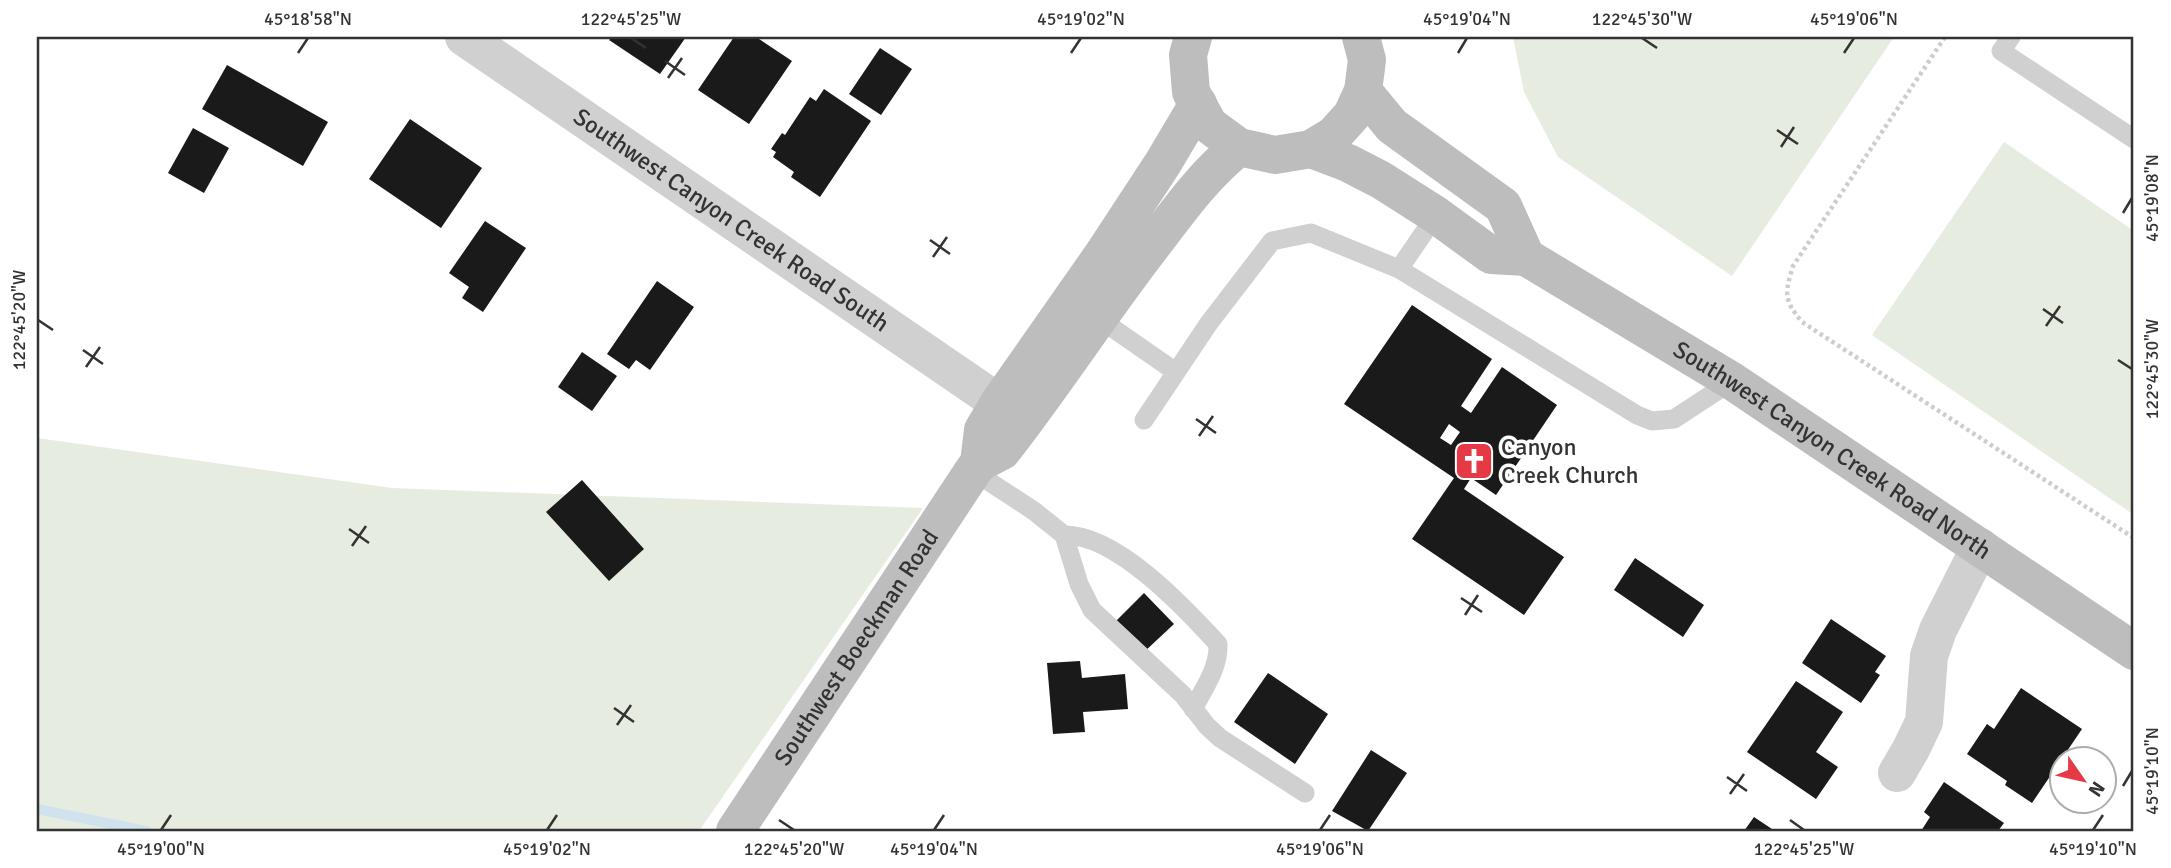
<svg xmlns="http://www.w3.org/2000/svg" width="2171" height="868" viewBox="0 0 2171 868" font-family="Signika,sans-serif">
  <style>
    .green { fill: #e6ecdf }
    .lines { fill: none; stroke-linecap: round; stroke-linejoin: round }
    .stream { stroke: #cfe2ee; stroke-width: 10 }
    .building { fill: #1a1a1a; fill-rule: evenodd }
    .path { stroke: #cdcdcd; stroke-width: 4.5; stroke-dasharray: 3.5 3.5; stroke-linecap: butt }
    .service { stroke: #d0d0d0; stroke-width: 19 }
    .minor { stroke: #d0d0d0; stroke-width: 38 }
    .secondary { stroke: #bdbdbd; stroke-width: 38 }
    .ticks { fill: none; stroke: #333; stroke-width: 2.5 }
    .labels { text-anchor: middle; stroke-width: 7; stroke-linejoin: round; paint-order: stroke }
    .street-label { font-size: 24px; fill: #333; stroke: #fff }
    .poi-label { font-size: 24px; fill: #333; stroke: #fff; text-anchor: start }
    .neatline { fill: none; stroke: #333; stroke-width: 2.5 }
    .ticks-label { font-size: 18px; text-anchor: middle; fill: #333 }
  </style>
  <rect width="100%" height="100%" fill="#fff"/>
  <path class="green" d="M1513,37H1894L1732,276L1558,157L1524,92Z
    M2004,142L2134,231V515L1872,335Z
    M37,438L392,488L923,508L699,831H37Z"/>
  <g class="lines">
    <path class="stream" d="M37,809L146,831"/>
  </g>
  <path class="building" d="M612,37H686L660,74L609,40Z
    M734,37H756L792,61L749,124L698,90Z
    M880,48L912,69L881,115L849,94Z
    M227,65L328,122L303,166L202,109Z
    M824,89L871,121L820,197L791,177L794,172L773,157L776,152L771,149L782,133L785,135L810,97L816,101Z
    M410,119L482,168L441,228L369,179Z
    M193,128L229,148L204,193L168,173Z
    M485,221L526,248L483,312L462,298L469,287L449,273Z
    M657,281L694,307L650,370L636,360L629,369L607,354Z
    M1412,305L1492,359L1461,406L1471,413L1502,367L1557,405L1496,495L1471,478L1464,489L1564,557L1524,615L1412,539L1454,478L1344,404ZM1449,424L1460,432L1451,445L1440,438Z
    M582,352L617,376L592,411L558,387Z
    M582,480L644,549L609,581L546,512Z
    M1635,558L1704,605L1683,637L1614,590Z
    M1144,593L1174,624L1143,653L1114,623Z
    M1831,619L1886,656L1875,672L1880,675L1861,703L1802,663Z
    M1080,661L1082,678L1125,674L1128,709L1083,712L1085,732L1053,734L1047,663Z
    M1268,673L1328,714L1295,764L1234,722Z
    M1796,681L1843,712L1816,752L1838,767L1816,799L1747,752Z
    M2021,688L2082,729L2032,803L2005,785L2007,781L1967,754L1987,724L1994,729Z
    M1371,750L1407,773L1368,831L1332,811Z
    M1944,782L2004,823L1998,831H1921L1930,817L1924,812Z
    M1754,817L1775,831H1744Z"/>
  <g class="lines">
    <path class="path" d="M1945,37L1793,266C1785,293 1783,299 1802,322L2134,538"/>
    <path class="service" d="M2011,37L2001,51L2134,139
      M1399,269L1637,415L1652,421L1674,419L1732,381
      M1098,318L1176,372
      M1144,420L1209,323L1272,241L1311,233L1399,269L1436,215
      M973,471L1034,511L1064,535L1079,584L1092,610L1183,695L1207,726L1220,738L1305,793
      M1064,535C1116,534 1184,607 1218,644C1219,668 1204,688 1193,709"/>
    <g class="minor">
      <path id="s1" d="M464,37L999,403"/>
      <path d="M1897,773L1911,749L1924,722L1929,656L1938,630L1980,547"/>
    </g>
    <g class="secondary">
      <path d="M1193,37L1188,55L1191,92L1209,125L1239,147L1275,155L1311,149L1334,135L1352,115L1363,91L1367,60L1361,37"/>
      <path d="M1363,91L1392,126L1503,206L1526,257"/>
      <path id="s2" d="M1311,149L1348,163L1381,180L1436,215L1491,255L1526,257L1732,381L2134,651"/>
      <path d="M979,463L983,430L999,403L1104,253L1163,163L1198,104"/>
      <path id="s3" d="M735,831L973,471L979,463L1002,451C1056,382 1103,308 1157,239C1182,206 1206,173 1239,147"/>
    </g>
  </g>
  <path class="ticks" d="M631,38L646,48M1642,38L1657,48M298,53L308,38M1071,53L1081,38M1458,53L1467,38M1844,53L1854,38M665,61L685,75M668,78L682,58M1777,130L1798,144M1781,147L1794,127M2123,213L2132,198M930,240L950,254M933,257L947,237M2043,309L2063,323M38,320L53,330M2046,326L2060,306M83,350L103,364M2118,360L2132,369M86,367L100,347M1196,419L1216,433M1199,436L1213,416M349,529L369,543M352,546L366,526M1461,598L1482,612M1465,615L1478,595M614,708L634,722M617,725L631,705M1727,777L1747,791M2123,786L2132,771M1730,794L1744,774M779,820L794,830M1790,820L1804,830M161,830L171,815M547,830L557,815M934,830L944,815M1320,830L1330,815M2093,830L2103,815"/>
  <defs>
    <g id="church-square" transform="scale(2.0125)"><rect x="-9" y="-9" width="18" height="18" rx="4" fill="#e63946" stroke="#fff"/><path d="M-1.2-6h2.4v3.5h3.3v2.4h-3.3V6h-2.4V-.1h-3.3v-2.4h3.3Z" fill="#fff"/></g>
  </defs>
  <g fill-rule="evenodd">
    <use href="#church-square" x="1474" y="461"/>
  </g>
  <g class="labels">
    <g class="street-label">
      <text dy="8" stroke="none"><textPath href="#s1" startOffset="324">Southwest Canyon Creek Road South</textPath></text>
      <text dy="8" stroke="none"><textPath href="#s2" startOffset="607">Southwest Canyon Creek Road North</textPath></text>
      <text dy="8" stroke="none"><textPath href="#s3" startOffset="220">Southwest Boeckman Road</textPath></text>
    </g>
    <g class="poi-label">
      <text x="1501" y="455">Canyon<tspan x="1501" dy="28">Creek Church</tspan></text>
    </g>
  </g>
  <rect width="2171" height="868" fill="none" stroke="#ffffff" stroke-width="77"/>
  <g transform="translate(2083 780) rotate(124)"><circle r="33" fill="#ffffff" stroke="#adadad" stroke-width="2"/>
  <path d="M0-5L12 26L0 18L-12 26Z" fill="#e63946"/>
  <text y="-10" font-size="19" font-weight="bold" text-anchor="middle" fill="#333333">N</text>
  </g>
  <rect x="38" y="38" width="2094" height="792" class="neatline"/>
  <g class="ticks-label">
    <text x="308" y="25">45°18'58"N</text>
    <text x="631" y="25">122°45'25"W</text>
    <text x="1081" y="25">45°19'02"N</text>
    <text x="1467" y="25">45°19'04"N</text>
    <text x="1642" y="25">122°45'30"W</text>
    <text x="1854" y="25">45°19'06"N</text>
    <text transform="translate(2152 198) rotate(-90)" y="6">45°19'08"N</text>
    <text transform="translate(19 320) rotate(-90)" y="6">122°45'20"W</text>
    <text transform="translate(2152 369) rotate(-90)" y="6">122°45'30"W</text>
    <text transform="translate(2152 771) rotate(-90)" y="6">45°19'10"N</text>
    <text x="161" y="855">45°19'00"N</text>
    <text x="547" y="855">45°19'02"N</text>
    <text x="794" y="855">122°45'20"W</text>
    <text x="934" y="855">45°19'04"N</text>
    <text x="1320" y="855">45°19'06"N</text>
    <text x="1804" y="855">122°45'25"W</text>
    <text x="2093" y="855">45°19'10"N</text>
  </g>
</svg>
